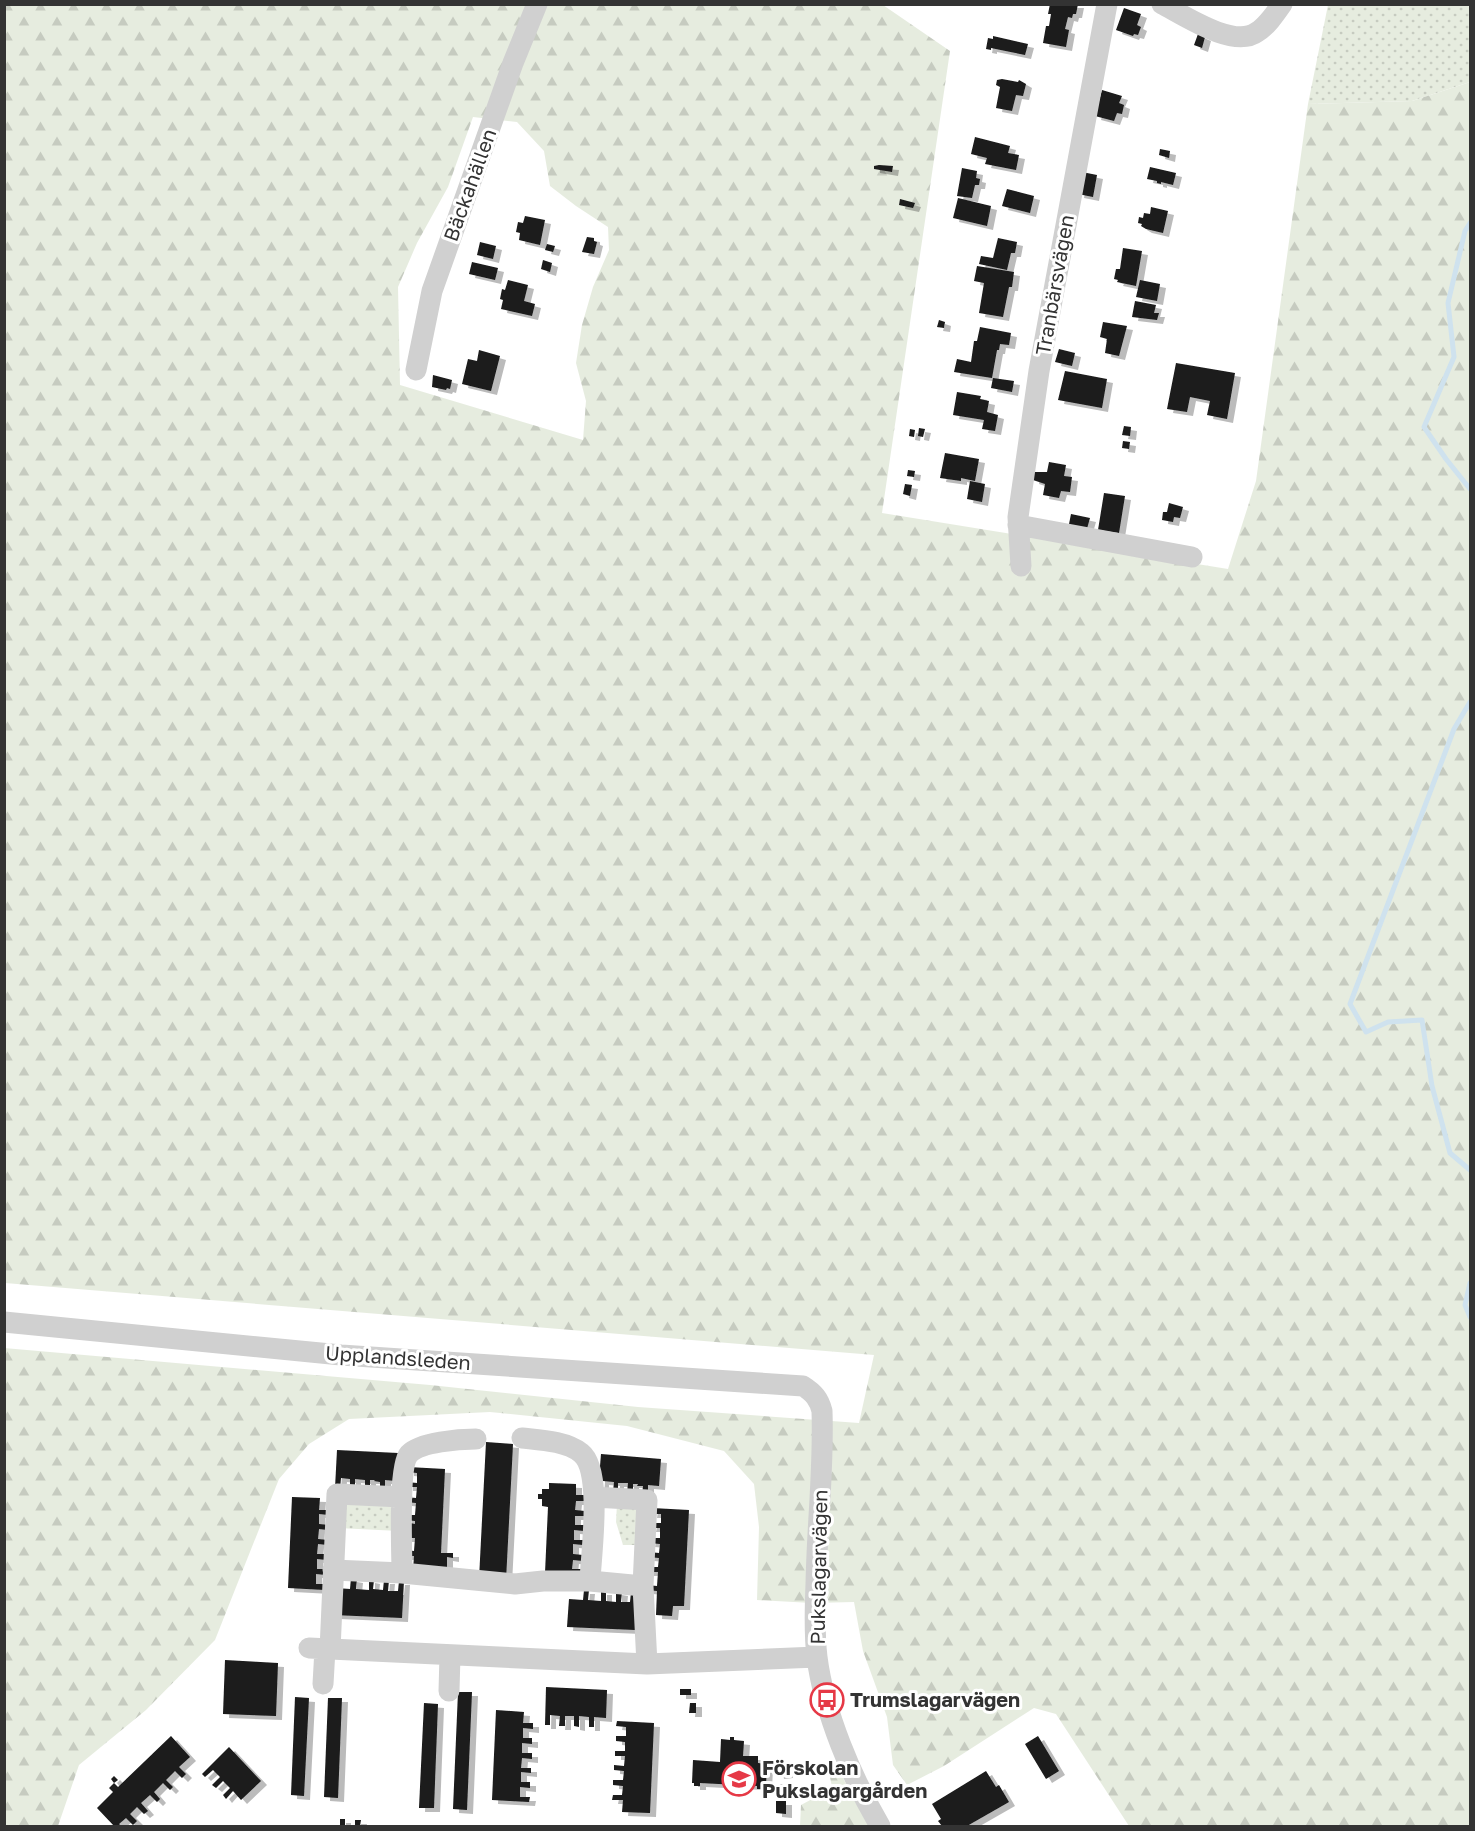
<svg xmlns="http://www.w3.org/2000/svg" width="1475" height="1831" viewBox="0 0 1475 1831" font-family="'Golos Text',sans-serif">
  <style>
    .grass { fill: url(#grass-dots) }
    .forest { fill: url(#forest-firs); fill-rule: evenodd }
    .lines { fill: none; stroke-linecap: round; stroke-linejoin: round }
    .stream { stroke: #cfe2ee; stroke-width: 5 }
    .building { fill: #1a1a1a; filter: url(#shadow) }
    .minor { stroke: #d0d0d0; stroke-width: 21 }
    .labels { text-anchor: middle; stroke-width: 6; stroke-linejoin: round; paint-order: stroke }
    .street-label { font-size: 20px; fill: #333; stroke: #fff }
    .poi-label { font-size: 20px; font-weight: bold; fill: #333; stroke: #fff; text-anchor: start }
  </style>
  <defs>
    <pattern id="grass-dots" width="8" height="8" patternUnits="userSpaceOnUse" patternTransform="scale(1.5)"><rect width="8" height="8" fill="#e6ecdf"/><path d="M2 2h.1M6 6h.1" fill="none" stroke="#c6cbc0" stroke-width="1.8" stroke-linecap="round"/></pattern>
    <pattern id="forest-firs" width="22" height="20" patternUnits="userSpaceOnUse" patternTransform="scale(1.5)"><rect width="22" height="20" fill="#e6ecdf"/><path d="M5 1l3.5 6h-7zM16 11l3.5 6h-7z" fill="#c6cbc0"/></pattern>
    <filter id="shadow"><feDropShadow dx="6" dy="4" stdDeviation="0" flood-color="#0004"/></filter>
  </defs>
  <rect width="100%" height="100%" fill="#fff"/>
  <path class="grass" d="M1328,5H1470V82L1412,101L1308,104Z
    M392,1503L399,1531L338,1528L343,1504Z
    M617,1504L638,1505L643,1545H623L616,1522Z"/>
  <path class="forest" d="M5,5H883L950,51L882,513L1228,569L1256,481L1308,104L1412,101L1470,82V1826H1129L1056,1714L1034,1708L944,1766L907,1785L893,1765L887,1717L863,1651L854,1602L812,1603L757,1600L759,1527L754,1484L724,1451L627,1426L490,1412L349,1419L309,1444L279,1479L215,1640L146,1710L79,1765L58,1826H5L4,1348L430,1385L638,1407L859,1423L874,1355L5,1283ZM473,117L517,122L544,151L550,186L576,206L608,227L609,250L593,287L582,325L576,363L586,401L583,440L400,385L398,287L417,243L448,187Z
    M838,1765L844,1780L870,1826H800L801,1805L814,1798L834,1796L828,1768Z"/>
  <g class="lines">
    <path class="stream" d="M1470,223L1465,231L1448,303L1454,357L1424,427L1446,459L1470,489
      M1470,702L1454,729L1350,1004L1366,1032L1388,1022L1422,1020L1432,1086L1450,1153L1470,1170
      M1470,1283L1465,1305L1470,1317"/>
  </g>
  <path class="building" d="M1050,4H1078L1076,14H1073L1072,18L1068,17L1065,29L1069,30L1066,47L1043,43L1046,26H1049L1051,14H1048Z
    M1124,8L1141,14L1137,25L1141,27L1138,35L1134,34L1133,36L1116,30Z
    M1198,34L1205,37L1202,48L1194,45Z
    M993,36L1028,44L1025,55L991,48V50L986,49L988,38L993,39Z
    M1002,79L1018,82L1019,80L1026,84L1023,96L1016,95L1012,111L996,108L1000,87L996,85L997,80Z
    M1102,90L1122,96L1119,103L1124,105L1122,114L1117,113L1114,121L1095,116Z
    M975,137L1010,146L1008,153L1019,155L1016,170L985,164L987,158L971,154Z
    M1160,149L1170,151L1169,158L1159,155Z
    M879,165L893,166L892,172L874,169V166Z
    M1150,167L1176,173L1173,185L1161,182V184L1157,183V181L1147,179Z
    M962,168L977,171L976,178L980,179L979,185H975L972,198L957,196Z
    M1082,172L1097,175L1093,197L1078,194Z
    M1007,189L1034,196L1030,213L1002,206Z
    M958,198L991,206L987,226L953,218Z
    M900,199L915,203L913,208L899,205Z
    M1151,207L1168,211L1163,233L1146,229L1141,226L1142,224L1138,223L1139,217L1143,218L1144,213L1150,214Z
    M525,216L545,220L540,245L519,240L520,233L516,232L518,222L523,223Z
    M587,237L594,238V241L597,242L594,254L582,252Z
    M998,238L1017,242L1015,253H1011L1007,270L979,264L981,256L993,258Z
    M480,242L496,246L493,259L477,255Z
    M547,244L555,246L553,252L545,250Z
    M1123,248L1142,251L1136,286L1117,282L1118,280L1114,279L1116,269H1120Z
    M543,260L552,263L550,272L541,269Z
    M472,262L498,268L495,280L469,274Z
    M977,266L1014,272L1012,287H1009L1003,317L979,313L984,283L974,281Z
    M508,280L528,285L524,301L535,304L532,316L501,309L503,300L500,299L502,289L505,290Z
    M1140,280L1160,284L1157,301L1136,297Z
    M1135,301L1156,305L1154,313H1159L1157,320L1132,317Z
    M939,320L945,322L944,328L937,327Z
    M1103,322L1127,326L1119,356L1105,353L1107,339L1100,337Z
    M980,327L1011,333L1009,345L1000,344L999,350H997L992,378L954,372L957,359L971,362L974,341H977Z
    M1059,349L1075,353L1072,366L1055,362Z
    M479,350L500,356L491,391L462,384L468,359L477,361Z
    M1176,363L1235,373L1227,419L1207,415L1210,401L1190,397L1187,412L1167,409Z
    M1065,371L1107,379L1102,408L1058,400Z
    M433,375L452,380L450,389L447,388L446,390L432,387Z
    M993,378L1014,381L1012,392L991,388Z
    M957,392L981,396L980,399L989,401L987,412L998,415L995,431L982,429L984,420L953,415Z
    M1124,426L1131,427L1130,436L1122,435Z
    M919,428L925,429L923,437L918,436Z
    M910,429L915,430L914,437L909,436Z
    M1123,441L1130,442L1129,449L1122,448Z
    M945,453L979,459L975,481L961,478V481L940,478Z
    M1049,462L1066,465L1064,476L1072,477L1070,492L1061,491L1059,498L1043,495L1045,484L1033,480L1034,472H1047Z
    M908,470L915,471L914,477L907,476Z
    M970,481L985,484L982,502L967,499Z
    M905,484L912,485L910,496L903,494Z
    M1104,493L1125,496L1119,533L1098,530Z
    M1169,503L1183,507L1180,518L1174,517L1173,522L1162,520L1163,512H1167Z
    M1071,514L1090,518L1086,532L1069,524Z
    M486,1442L513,1444L506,1580L479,1579Z
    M337,1450L398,1453L396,1481L385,1480V1491L380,1490V1482L374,1481L375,1480H370V1490H365V1480L355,1479V1489H350V1479L341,1478L340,1489L335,1488Z
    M601,1454L661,1459L659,1486L648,1485V1495H642L643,1486H637L638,1484H633V1494L627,1493L628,1483H618V1493L613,1492L614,1482L603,1481V1492L598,1491Z
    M408,1467L445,1469L441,1553H453V1558L447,1557V1571L413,1570L414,1556H404V1550L414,1551L415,1538H405L410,1523L415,1524V1521L406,1520V1515H415L416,1503L406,1502V1497L416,1498L417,1487H407V1482L417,1483V1473L408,1472Z
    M549,1483L576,1484V1495H586V1501H576L575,1510L585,1511V1516H575V1525H584V1531L574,1530V1540H583V1545L573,1544V1554L583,1555V1561L573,1560L572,1569H582V1575L545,1573L548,1507L542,1506V1499H538V1494H542V1489H549Z
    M292,1497L320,1498L319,1510H329V1515L319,1514V1524L329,1525L328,1530L319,1529L318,1539L328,1540V1545L318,1544L317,1554H327V1560L317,1559V1569H327L326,1575L316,1574V1584H326L325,1590L288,1588Z
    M652,1508L689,1510L684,1606H673L672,1616L656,1615L657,1591L647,1590V1585L657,1586L658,1572H648V1567H658L659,1558L648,1557L649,1552L659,1553L660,1544L649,1543L650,1538H660V1528H650L651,1523H661V1514H651Z
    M351,1578L357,1579L356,1589L369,1590V1579L374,1580L373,1589L383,1590L384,1580H389L388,1591H398L399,1581H404L402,1618L334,1615L336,1588L350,1589Z
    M584,1590H589L588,1600L601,1601V1591H606V1601L616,1602V1591L622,1592L621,1602H630L631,1592L637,1593L635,1630L567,1627L569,1599L583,1600Z
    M225,1660L278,1663L276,1716L223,1714Z
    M546,1687L607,1690L606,1718L594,1717V1727H589V1717L579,1716V1727L574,1726V1716H565V1726H559L560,1716L550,1715V1725H545Z
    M680,1689H691V1695H680Z
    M458,1692H472L467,1810L453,1809Z
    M295,1697L309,1698L304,1796L291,1795Z
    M328,1698H342L338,1798L324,1797Z
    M424,1703L438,1704L434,1808H419Z
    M690,1703H696V1713H689Z
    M496,1710L524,1712L523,1723H533V1729L523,1728V1738H532V1744L522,1743V1753H532V1759L522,1758L521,1768H531V1773L521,1772V1782H530V1788L520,1787V1797H530L529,1802L492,1800Z
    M617,1721L654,1723L650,1813L622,1812L623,1800H612L613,1795H622L623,1786L613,1785V1780H623L624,1771L614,1770V1765L624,1766L625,1756H615V1751H625V1742L616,1741V1736H626V1727L616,1726Z
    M171,1736L190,1757L179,1767L186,1774L182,1778L175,1771L166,1780L173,1787L170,1790L163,1783L154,1792L160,1799L157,1802L150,1795L141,1803L148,1811L144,1814L137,1807L130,1814L137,1821L133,1825L126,1818L119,1824L121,1826H114L97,1808L113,1792L109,1788L114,1783L111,1779L114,1776L118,1780L114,1783L118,1787Z
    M1038,1736L1059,1771L1046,1779L1025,1744Z
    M730,1737H734V1740L744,1741L743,1756H758V1763L767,1764L766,1786H763V1789H757V1786L700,1783V1786H694V1783H692L693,1760L720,1762L721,1739L730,1740Z
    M229,1747L261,1781L241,1800L233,1791L226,1799L223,1795L230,1788L223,1781L216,1788L212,1785L220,1777L213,1770L205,1777L202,1774Z
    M786,1768L787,1774L778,1775L777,1769Z
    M986,1771L996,1787L999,1785L1009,1802L967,1826H942L938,1821L941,1819L932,1804Z
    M777,1784L787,1785L786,1791H777Z
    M776,1801H786V1814L776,1813Z
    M340,1819H345V1826H340Z
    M355,1820H361L360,1826H355Z"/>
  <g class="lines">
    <path class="minor" d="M1162,4C1185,16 1234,49 1257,32C1267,26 1275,14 1282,4
      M416,370L432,291L513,63L537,4
      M1018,525L1192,557
      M1021,566L1018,517L1039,371L1107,4
      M4,1322L341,1355L803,1386C814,1393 819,1399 822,1411C824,1468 817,1526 816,1584C815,1608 814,1633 817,1657C824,1713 852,1778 880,1826
      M522,1438C540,1440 566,1441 581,1453C603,1470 591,1554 590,1581
      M594,1497L647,1500L643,1586L647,1664
      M333,1570L402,1573L515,1584L543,1581H590L643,1586
      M402,1573C402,1553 398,1466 409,1454C420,1442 460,1439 476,1439
      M309,1648L647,1664L817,1657
      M330,1650L337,1494L402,1497
      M323,1684L325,1649
      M449,1691L450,1655"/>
  </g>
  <defs>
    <g id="bus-ring" transform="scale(1.725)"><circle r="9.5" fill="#fff" stroke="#e63946" stroke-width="1.5"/><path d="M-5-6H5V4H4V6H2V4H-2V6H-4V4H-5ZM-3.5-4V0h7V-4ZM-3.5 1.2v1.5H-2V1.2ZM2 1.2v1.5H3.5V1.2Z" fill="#e63946"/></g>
    <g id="school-ring" transform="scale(1.725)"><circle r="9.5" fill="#fff" stroke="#e63946" stroke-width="1.5"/><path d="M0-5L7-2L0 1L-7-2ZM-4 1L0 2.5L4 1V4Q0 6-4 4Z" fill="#e63946"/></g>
  </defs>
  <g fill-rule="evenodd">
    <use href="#bus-ring" x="827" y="1700"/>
    <use href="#school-ring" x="739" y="1779"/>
  </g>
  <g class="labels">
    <g class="street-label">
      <text transform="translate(470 185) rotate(-70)" y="7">Bäckahällen</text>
      <text transform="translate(1055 285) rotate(-80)" y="7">Tranbärsvägen</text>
      <text transform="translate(398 1358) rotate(4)" y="7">Upplandsleden</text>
      <text transform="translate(819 1567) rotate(-89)" y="7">Pukslagarvägen</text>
    </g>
    <g class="poi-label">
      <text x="850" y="1707">Trumslagarvägen</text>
      <text x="762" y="1775">Förskolan<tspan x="762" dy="23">Pukslagargården</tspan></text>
    </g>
  </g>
  <rect width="1475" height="1831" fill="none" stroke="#333333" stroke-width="12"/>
</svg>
